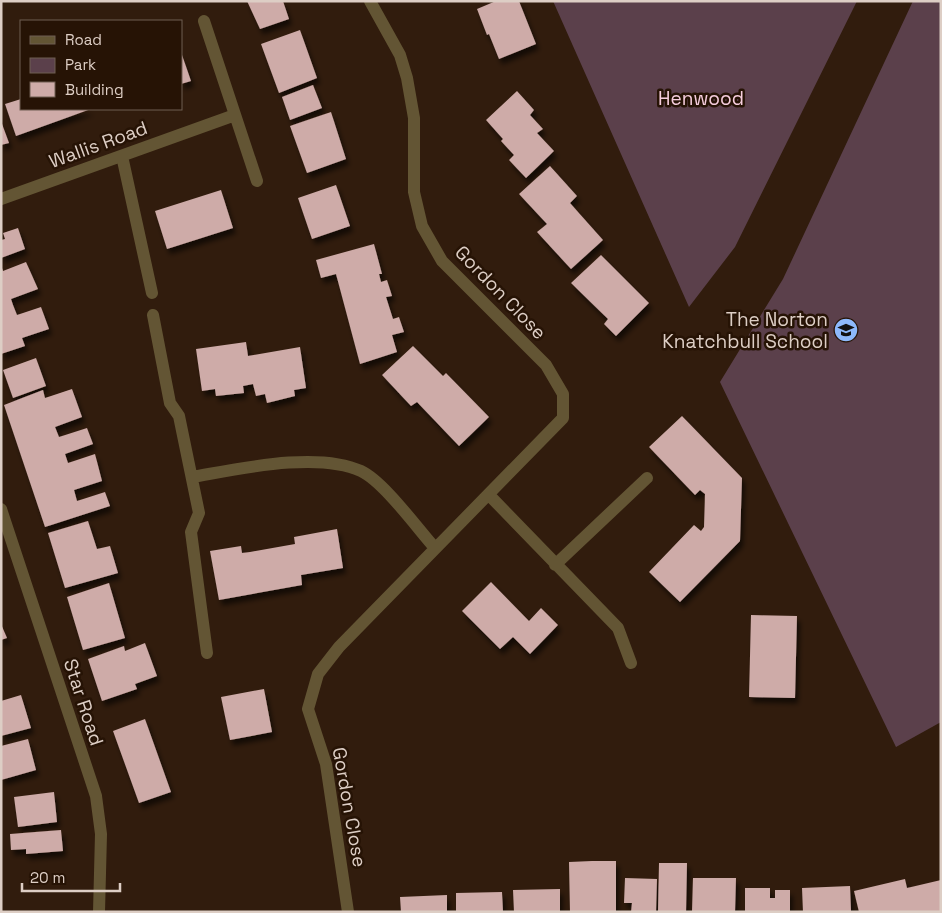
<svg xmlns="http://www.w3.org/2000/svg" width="942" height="913" viewBox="0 0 942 913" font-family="'Space Grotesk',sans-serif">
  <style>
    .green { fill: #5b404b }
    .building { fill: #ceaba8; filter: url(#shadow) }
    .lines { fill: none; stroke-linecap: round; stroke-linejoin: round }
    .minor { stroke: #635534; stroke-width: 12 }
    .labels { text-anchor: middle; stroke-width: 5; stroke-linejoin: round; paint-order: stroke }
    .park-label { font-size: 19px; fill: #f6cddd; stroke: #261305 }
    .street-label { font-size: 19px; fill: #ddcec5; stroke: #261305 }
    .poi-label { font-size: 19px; fill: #ddcec5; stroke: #261305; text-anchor: end }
  </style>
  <defs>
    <filter id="shadow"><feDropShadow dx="3" dy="5.5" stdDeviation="2.5" flood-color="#0009"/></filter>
  </defs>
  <rect width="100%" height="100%" fill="#311c0d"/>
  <path class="green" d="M553,1H857L735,247L689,307Z
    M913,1H941V722L896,747L720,382L783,279Z"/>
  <path class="building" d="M247,1H283L289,19L260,29Z
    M496,1H519L536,44L499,59L489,34L487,35L477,9Z
    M300,30L317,78L279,93L261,44Z
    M181,52L191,81L181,84Z
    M313,85L322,108L290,120L282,97Z
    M517,91L534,110L530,115L543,129L537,133L554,151L526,178L509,160L514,155L501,141L503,139L486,120Z
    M21,99V109H91L16,136L5,104Z
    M331,112L346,159L307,173L290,126Z
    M1,121L9,143L1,145Z
    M550,166L577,196L570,203L603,240L571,269L537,232L547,224L519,194Z
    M336,185L350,226L312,239L298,198Z
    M221,190L233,228L167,249L155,211Z
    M18,228L25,249L1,258V240L5,239L3,233Z
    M374,244L382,274H379L381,282L387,280L392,296L386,297L393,319L399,317L404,332L392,335L397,352L360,364L336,274L321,278L316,260Z
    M601,255L649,303L616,336L604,324L608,319L571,283Z
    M26,262L38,289L11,299L13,305L17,315L41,307L49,329L22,338L25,346L1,354V265L3,271Z
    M246,342L248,356L300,347L306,388L294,390L295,396L267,403L265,394L256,396L253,384L243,386L244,393L216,396L215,389L202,391L196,349Z
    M413,346L443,376L446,373L489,417L459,446L417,402L411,406L382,375Z
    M36,358L46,386L13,398L3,370Z
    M72,389L82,417L55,427L59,437L87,428L93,444L65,454L68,463L95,454L102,481L74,490L77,501L105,492L110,506L45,527L4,405L43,390L45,398Z
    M682,416L742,478L740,541L680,602L649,572L694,525L701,531L704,527L705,494L700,490L695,495L649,447Z
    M88,521L97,549L110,546L118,573L65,588L48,533Z
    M337,529L343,568L301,575L302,585L219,600L210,551L241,546L242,553L250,552L295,544L294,537Z
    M491,582L529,621L541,608L558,625L530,654L513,637L500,649L462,611Z
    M109,583L125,638L83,650L67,597Z
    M751,615L797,616L795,698L749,697Z
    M1,624L7,638L1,640Z
    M145,643L157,676L135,684L137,689L102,701L88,659L124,646L125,651Z
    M264,689L272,732L230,740L221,697Z
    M21,695L31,728L1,736V701Z
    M145,719L171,792L139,803L113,731Z
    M28,739L36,770L1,780V746Z
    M54,792L57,822L18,827L14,797Z
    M61,830L63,851L26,854V849L11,850L10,834Z
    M592,861H616V912H570L569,862Z
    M659,863H687L686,912H658Z
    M625,878L657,879L656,912H631L632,903H624Z
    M693,878H736L735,912H692Z
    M905,879L907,888L941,880V912H859L854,891Z
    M850,886L851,912H803L802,888Z
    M745,888H770V898H775V890H790V912H745Z
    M560,889V912H514L513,890Z
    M502,892L503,912H456V893Z
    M447,895V912H401L400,897Z"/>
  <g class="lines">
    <path class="minor" d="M204,21L257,181
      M122,156L152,293
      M1,199L235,115
      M153,315L170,403L179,416L199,513L191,532L207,653
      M192,477C239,469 317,451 361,471C384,482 417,528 435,548
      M489,495L618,628L631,663
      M1,509L96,796L101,834L99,912
      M555,565L647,478
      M348,912L326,764L308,709L318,674L339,647L563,418V394L546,365L442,261L422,226L414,192V118L407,78L400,55L370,1"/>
  </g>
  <defs>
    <g id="school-disc" transform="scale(1.25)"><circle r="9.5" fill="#8db9fc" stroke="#261305"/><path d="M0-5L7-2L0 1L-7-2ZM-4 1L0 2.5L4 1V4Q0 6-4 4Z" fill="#111"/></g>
  </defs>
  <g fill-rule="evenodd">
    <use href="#school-disc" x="846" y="330"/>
  </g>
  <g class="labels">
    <g class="park-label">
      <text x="701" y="105">Henwood</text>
    </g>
    <g class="street-label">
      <text transform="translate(98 144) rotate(-20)" y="7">Wallis Road</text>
      <text transform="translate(501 292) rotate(46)" y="7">Gordon Close</text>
      <text transform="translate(84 702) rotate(72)" y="7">Star Road</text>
      <text transform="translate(350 807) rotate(80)" y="7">Gordon Close</text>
    </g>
    <g class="poi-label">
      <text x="828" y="326">The Norton<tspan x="828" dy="22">Knatchbull School</tspan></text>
    </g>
  </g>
  <rect width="942" height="913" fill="none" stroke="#ddcec5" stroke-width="5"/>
  <rect x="20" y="20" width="162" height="90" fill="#261305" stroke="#6f5e52"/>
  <rect x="30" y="36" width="25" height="8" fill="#635534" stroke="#6f5e52"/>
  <text x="65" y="45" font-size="15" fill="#ddcec5">Road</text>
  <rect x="30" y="58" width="25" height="15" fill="#5b404b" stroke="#6f5e52"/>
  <text x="65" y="70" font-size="15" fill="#ddcec5">Park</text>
  <rect x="30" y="82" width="25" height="15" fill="#ceaba8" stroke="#6f5e52"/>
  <text x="65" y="95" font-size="15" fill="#ddcec5">Building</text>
  <path d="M22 883v8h98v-8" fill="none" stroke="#ddcec5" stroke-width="2.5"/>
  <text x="30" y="883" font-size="15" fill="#ddcec5" stroke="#261305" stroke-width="4" paint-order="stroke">20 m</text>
</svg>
